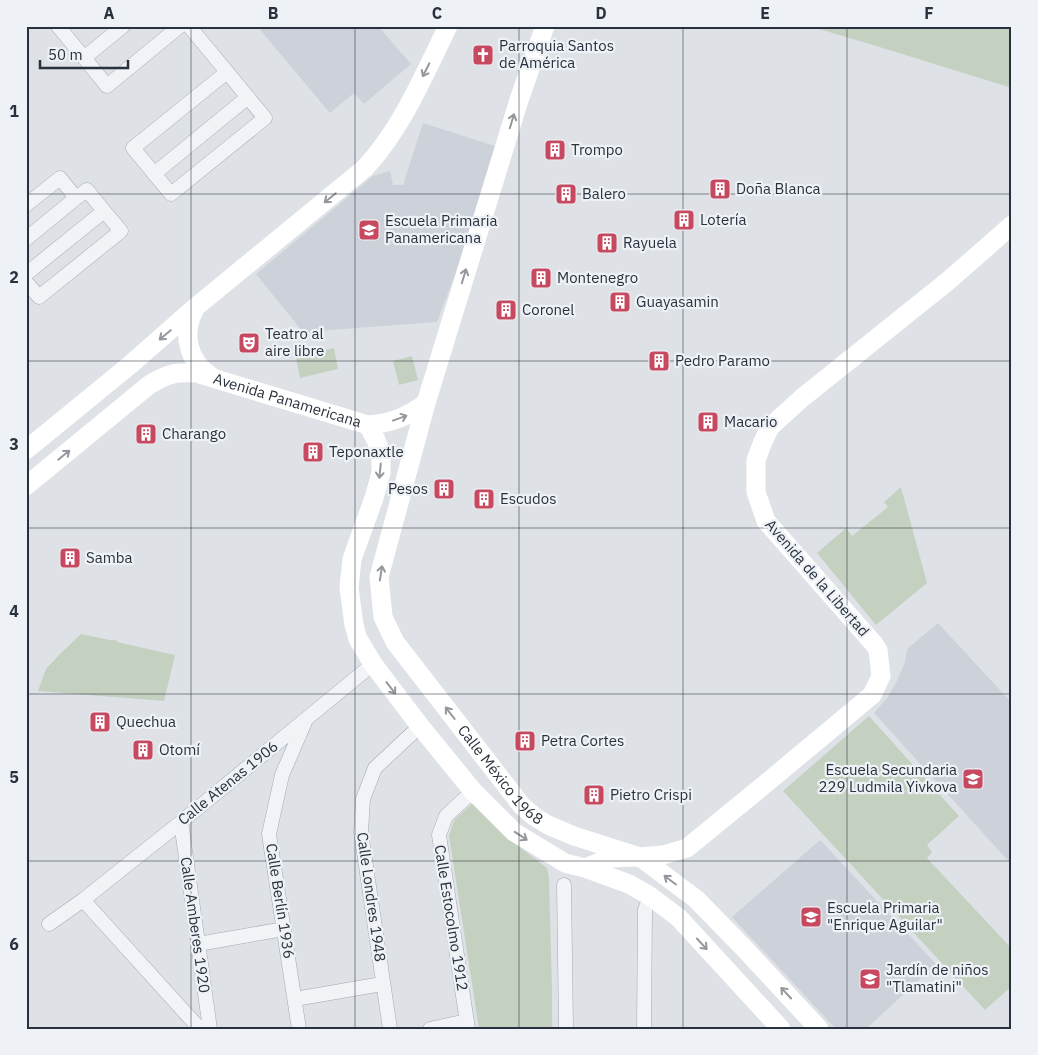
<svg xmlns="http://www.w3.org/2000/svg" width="1038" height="1055" viewBox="0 0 1038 1055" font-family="'IBM Plex Sans',sans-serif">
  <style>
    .built { fill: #cdd1d9 }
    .green { fill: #c5d1c0 }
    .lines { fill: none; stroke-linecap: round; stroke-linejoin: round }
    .street-casing { stroke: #a4a9b1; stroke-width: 15 }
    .street { stroke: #f1f3f6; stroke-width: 14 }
    .secondary { stroke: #fff; stroke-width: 19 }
    .oneway { stroke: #94989e }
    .grid { fill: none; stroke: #28313d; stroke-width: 1; stroke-opacity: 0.55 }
    .labels { text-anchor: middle; stroke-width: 4.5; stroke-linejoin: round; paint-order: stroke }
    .poi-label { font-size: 15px; fill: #28313d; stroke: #eef1f5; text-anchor: start }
    .street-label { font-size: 15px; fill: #28313d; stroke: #eef1f5 }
    .neatline { fill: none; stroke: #28313d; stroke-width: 2 }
    .grid-label { font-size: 16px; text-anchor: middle; font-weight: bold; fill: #28313d }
  </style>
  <rect width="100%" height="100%" fill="#dee2e7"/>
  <path class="built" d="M257,26H378L411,64L364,104L354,93L330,113Z
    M423,123L495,146L455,275L437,322L303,332L256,274L373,176L390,171L393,185H403Z
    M938,623L1012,703V865L874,713L887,698L897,681L905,662L907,649Z
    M820,840L936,964L866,1029H836L732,917Z"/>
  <path class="green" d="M809,26H1012V88L873,45Z
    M334,348L338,369L300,378L296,357Z
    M412,356L418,380L399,385L393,361Z
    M901,487L927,583L876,625L817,553L846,528L852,536L888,507L884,502Z
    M81,634L110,640H116L117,642L175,655L164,701L38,691L46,669L59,655Z
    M869,716L959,816L927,845L932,852L927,858L1012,949V986L985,1010L783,791Z
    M473,803L507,837L547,868L549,878L552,989V1029H479L449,836L454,820Z"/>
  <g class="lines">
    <g class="street-casing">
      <path id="street" d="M58,26L107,86L180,26
        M189,26L227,72
        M84,58L123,26
        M227,72L265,118L171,194L133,148Z
        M154,174L248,97
        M76,198L87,190L104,211
        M26,205L60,178L76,198L26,239
        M26,274L104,211L121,231L39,297L26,282
        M181,822L210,1029
        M564,885L566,1029
        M83,900L200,1029
        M49,924L83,900L181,822L373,664
        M198,944L284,929
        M295,999L382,984
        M299,1029L269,834L282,775L305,722
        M390,1029L361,832L363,799L375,768L420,726
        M430,1029L467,1021
        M468,1029L439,835L446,816L473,791
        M644,1029L645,910L650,896"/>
    </g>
    <use href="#street" class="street"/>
    <g class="secondary">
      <path d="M195,309C181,332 188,362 211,376"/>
      <path id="s1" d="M426,403L379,577L383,617L395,642L522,806L535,817L548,825L574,836L640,857L696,899L742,946L819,1029"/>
      <path d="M368,425L376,440L381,454V473L374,498L352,559L349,588L354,625L358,639L373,664L420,726L473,791L514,832L565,863L585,868L629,884L650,896L679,918L781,1029"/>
      <path d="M26,450L130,365L197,306L365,168C402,128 424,75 448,26"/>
      <path id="s2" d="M26,486L149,385C167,374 174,372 196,373L368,425C392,423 407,417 426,403L519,100L545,26"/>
      <path d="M585,868L610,858L640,857L663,855L687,848L770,780L872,695L881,676L878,650L874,644L766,521L756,492V460L762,444L770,427L802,398L948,281L1012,225"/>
    </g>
  </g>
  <defs><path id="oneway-shaft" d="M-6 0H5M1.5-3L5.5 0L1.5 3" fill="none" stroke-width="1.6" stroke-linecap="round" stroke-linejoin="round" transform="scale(1.25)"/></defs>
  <g class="oneway">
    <use href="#oneway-shaft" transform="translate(426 70) rotate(117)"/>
    <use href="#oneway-shaft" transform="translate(512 121) rotate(-73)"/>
    <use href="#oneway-shaft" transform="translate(330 198) rotate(141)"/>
    <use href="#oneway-shaft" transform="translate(464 276) rotate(-73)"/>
    <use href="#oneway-shaft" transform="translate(165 335) rotate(140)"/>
    <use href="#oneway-shaft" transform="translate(400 418) rotate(-20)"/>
    <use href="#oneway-shaft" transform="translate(64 455) rotate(-39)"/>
    <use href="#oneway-shaft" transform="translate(380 471) rotate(96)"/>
    <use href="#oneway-shaft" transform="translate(381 573) rotate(-81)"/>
    <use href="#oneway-shaft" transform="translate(391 688) rotate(52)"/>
    <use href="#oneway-shaft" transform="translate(450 713) rotate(-128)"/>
    <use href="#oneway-shaft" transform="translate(521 836) rotate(33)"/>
    <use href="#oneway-shaft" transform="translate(670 880) rotate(-143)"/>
    <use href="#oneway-shaft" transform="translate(702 944) rotate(47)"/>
    <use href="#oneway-shaft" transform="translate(786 993) rotate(-133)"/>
  </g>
  <path class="grid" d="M191,26V1029M355,26V1029M519,26V1029M683,26V1029M847,26V1029M26,194H1012M26,361H1012M26,528H1012M26,694H1012M26,861H1012"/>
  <defs>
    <g id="church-square" transform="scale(1.125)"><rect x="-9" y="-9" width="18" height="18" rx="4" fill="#c74960" stroke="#eef1f5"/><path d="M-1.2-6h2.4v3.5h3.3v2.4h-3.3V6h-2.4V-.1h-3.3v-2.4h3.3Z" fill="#fff"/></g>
    <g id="building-square" transform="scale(1.125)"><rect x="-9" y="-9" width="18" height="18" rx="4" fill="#c74960" stroke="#eef1f5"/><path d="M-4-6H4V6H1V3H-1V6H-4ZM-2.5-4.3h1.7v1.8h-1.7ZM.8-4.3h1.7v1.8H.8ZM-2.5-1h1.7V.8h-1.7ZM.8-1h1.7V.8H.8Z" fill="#fff"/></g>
    <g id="school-square" transform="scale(1.125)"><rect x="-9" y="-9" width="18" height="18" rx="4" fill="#c74960" stroke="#eef1f5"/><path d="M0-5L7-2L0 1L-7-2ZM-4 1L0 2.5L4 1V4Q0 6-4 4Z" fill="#fff"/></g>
    <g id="theatre-square" transform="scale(1.125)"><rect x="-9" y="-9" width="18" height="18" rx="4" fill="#c74960" stroke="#eef1f5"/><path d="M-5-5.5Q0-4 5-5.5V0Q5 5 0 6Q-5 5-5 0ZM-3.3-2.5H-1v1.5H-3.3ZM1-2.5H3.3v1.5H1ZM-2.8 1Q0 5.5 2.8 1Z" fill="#fff"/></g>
  </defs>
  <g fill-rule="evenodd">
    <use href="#church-square" x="483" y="55"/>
    <use href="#building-square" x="555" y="150"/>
    <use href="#building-square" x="720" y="189"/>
    <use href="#building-square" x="566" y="194"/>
    <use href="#building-square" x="684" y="220"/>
    <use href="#school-square" x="369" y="230"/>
    <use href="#building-square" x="607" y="243"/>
    <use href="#building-square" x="541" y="278"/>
    <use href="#building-square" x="620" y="302"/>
    <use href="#building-square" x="506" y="310"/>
    <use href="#theatre-square" x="249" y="343"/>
    <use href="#building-square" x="659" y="361"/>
    <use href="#building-square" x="708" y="422"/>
    <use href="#building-square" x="146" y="434"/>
    <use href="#building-square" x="313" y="452"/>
    <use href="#building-square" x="444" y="489"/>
    <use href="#building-square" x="484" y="499"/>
    <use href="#building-square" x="70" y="558"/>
    <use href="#building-square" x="100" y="722"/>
    <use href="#building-square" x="525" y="741"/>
    <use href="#building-square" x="143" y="750"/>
    <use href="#school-square" x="973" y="779"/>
    <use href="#building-square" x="594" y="795"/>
    <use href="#school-square" x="811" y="917"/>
    <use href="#school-square" x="870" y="979"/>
  </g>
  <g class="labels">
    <g class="poi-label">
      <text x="499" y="51">Parroquia Santos<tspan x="499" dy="17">de América</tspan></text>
      <text x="571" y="155">Trompo</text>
      <text x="736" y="194">Doña Blanca</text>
      <text x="582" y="199">Balero</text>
      <text x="700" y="225">Lotería</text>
      <text x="385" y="226">Escuela Primaria<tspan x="385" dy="17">Panamericana</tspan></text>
      <text x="623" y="248">Rayuela</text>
      <text x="557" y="283">Montenegro</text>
      <text x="636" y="307">Guayasamin</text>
      <text x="522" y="315">Coronel</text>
      <text x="265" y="339">Teatro al<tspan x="265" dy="17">aire libre</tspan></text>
      <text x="675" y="366">Pedro Paramo</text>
      <text x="724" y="427">Macario</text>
      <text x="162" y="439">Charango</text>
      <text x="329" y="457">Teponaxtle</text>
      <text x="428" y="494" text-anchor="end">Pesos</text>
      <text x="500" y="504">Escudos</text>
      <text x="86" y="563">Samba</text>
      <text x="116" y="727">Quechua</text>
      <text x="541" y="746">Petra Cortes</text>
      <text x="159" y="755">Otomí</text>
      <text x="957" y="775" text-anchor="end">Escuela Secundaria<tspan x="957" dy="17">229 Ludmila Yivkova</tspan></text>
      <text x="610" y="800">Pietro Crispi</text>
      <text x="827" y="913">Escuela Primaria<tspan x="827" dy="17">"Enrique Aguilar"</tspan></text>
      <text x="886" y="975">Jardín de niños<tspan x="886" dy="17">"Tlamatini"</tspan></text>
    </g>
    <g class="street-label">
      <text dy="5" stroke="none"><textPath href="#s2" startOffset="304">Avenida Panamericana</textPath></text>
      <text transform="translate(817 578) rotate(49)" y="5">Avenida de la Libertad</text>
      <text dy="5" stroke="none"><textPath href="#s1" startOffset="418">Calle México 1968</textPath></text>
      <text transform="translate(228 783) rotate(-39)" y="5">Calle Atenas 1906</text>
      <text transform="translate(371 897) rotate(82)" y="5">Calle Londres 1948</text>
      <text transform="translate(280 901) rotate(81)" y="5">Calle Berlín 1936</text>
      <text transform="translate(451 918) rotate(81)" y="5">Calle Estocolmo 1912</text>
      <text transform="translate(195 925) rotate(82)" y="5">Calle Amberes 1920</text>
    </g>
  </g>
  <rect width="1038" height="1055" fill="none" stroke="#eef1f5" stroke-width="55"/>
  <path d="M40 60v8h88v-8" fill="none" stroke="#28313d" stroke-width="2.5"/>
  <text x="48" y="60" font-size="15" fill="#28313d" stroke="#eef1f5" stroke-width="4" paint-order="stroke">50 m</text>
  <rect x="28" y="28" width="982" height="1000" class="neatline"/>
  <g class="grid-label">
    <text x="109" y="19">A</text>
    <text x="273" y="19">B</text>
    <text x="437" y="19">C</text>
    <text x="601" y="19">D</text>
    <text x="765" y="19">E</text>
    <text x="929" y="19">F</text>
    <text x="14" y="117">1</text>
    <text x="14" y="283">2</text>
    <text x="14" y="450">3</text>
    <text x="14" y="617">4</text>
    <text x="14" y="783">5</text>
    <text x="14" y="950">6</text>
  </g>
</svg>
